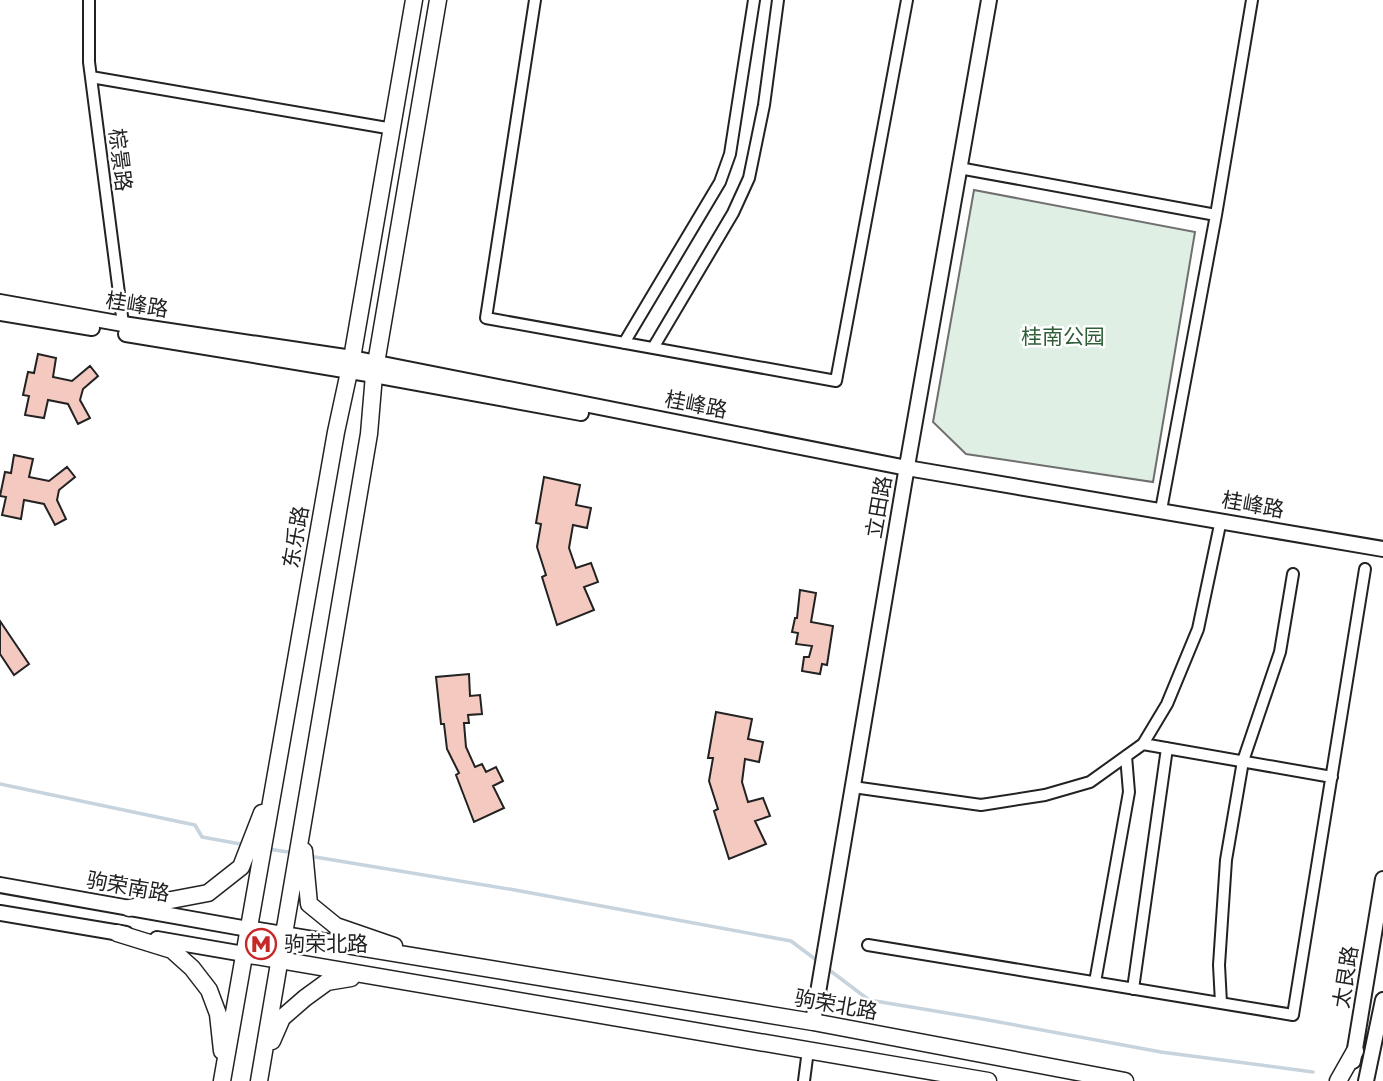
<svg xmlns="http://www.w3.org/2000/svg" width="1383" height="1081" viewBox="0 0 1383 1081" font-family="Montserrat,'Noto Sans SC',sans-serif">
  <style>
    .green { fill: #e0efe3; stroke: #6f6f6f; stroke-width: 2 }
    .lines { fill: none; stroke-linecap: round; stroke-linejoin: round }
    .stream { stroke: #c7d3dd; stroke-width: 3.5 }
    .building { fill: #f3c9c0; stroke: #222; stroke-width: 2 }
    .minor-casing { stroke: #222; stroke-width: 14 }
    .tertiary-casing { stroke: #222; stroke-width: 18 }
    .secondary-casing { stroke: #222; stroke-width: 19 }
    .minor { stroke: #fff; stroke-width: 10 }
    .tertiary { stroke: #fff; stroke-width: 14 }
    .secondary { stroke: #fff; stroke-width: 16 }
    .labels { text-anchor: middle; stroke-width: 5; stroke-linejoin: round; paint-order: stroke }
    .street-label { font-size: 21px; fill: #222; stroke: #fff }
    .park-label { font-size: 21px; fill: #2f5e38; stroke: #fff }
    .poi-label { font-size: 21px; fill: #222; stroke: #fff; text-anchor: start }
  </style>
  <rect width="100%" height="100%" fill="#fff"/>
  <path class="green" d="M974,190L1195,232L1153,482L966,454L933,422Z"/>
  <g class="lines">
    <path class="stream" d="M0,784L195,825L202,837L246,845
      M268,849L295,853
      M309,856L515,890L791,941L819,962
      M828,969L869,1000L977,1018L1161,1052L1313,1072"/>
  </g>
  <path class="building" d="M38,354L56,358L53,377L72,381L90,366L98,376L83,389L80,400L90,418L78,424L68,404L48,400L44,418L25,415L29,396L23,395L28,372L34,373Z
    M14,455L33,459L29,477L49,481L67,467L75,477L59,490L57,500L66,519L55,525L44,504L24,500L21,519L2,515L6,497L0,496L5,472L11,473Z
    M544,477L580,485L576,505L591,508L587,528L573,525L569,548L576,568L591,563L598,582L584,587L594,610L557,625L542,577L546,575L537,547L541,524L536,523Z
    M800,590L816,593L811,622L833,626L827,665L822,664L820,674L802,671L804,657H809L812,646L796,644L798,633L792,632L795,618H797Z
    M0,621L29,664L14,675L0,654Z
    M469,674L470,696L480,695L482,714L468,715L469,723H464L466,747L475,767L482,764L486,772L496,767L503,781L493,786L504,808L474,822L456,775L459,773L447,749L444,724H441L436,677Z
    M716,712L752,719L748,739L763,742L759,762L745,759L742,782L748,802L763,798L770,816L755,821L766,844L729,859L714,811L718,809L709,781L713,758H708Z"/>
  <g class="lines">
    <g class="minor-casing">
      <path id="minor" d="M89,0V62L123,324
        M535,0L486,318L836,381L907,0
        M91,77L393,129
        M959,168L1216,215
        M624,343L720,182L730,154L754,0
        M653,348L733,213L749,178L764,105L778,0
        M1161,510L1216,215L1252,0
        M1143,744L1332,777
        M853,787L981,805L1045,795L1090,782L1143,744L1167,704L1198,629L1221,520
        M868,945L1293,1015L1365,569
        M1095,982L1129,792L1126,756
        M1133,989L1167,748
        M1221,1003L1219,965L1226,860L1243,761L1280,652L1293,574
        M804,1081L808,1050"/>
    </g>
    <g class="tertiary-casing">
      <path id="tertiary" d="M0,302L123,324L352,358L907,468L1383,549
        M0,313L92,328
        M126,334L374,375L581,413
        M0,885L248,929
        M0,913L126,934
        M157,939L244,954
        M813,1022L906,472L989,0
        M1353,1061L1383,879
        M1366,1081L1383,1000"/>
    </g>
    <g class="secondary-casing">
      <path id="secondary" d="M304,851L309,904L336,926L394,946
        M129,908L208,893L241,867L262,813
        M248,929L813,1022L1125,1081
        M117,933L172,950L192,968L209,990L218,1014L222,1051
        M244,954L988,1081
        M272,1041L282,1018L305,998L327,982L351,978
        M222,1081L336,432L352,358L414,0
        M259,1081L369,434L374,375L438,0
        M1338,1081L1355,1051"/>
    </g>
    <use href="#minor" class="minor"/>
    <use href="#tertiary" class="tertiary"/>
    <use href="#secondary" class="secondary"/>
  </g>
  <defs>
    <g id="metro-ring" transform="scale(1.575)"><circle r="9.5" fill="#fff" stroke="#c62828" stroke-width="1.5"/><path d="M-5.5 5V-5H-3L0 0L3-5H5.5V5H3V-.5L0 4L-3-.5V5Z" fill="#c62828"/></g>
  </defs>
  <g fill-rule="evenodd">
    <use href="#metro-ring" x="261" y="944"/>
  </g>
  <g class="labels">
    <g class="street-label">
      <text transform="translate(120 160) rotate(83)" y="7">棕景路</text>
      <text transform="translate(137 305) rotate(9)" y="7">桂峰路</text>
      <text transform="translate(696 405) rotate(11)" y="7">桂峰路</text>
      <text transform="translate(1253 505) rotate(10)" y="7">桂峰路</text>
      <text transform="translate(879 507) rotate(-80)" y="7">立田路</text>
      <text transform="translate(296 537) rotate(-80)" y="7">东乐路</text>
      <text transform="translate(128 887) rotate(10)" y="7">驹荣南路</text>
      <text transform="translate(1346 977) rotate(-81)" y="7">太艮路</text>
      <text transform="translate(836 1005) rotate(10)" y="7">驹荣北路</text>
    </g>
    <g class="park-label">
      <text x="1063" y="344">桂南公园</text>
    </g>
    <g class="poi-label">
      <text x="284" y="951">驹荣北路</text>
    </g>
  </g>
</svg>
